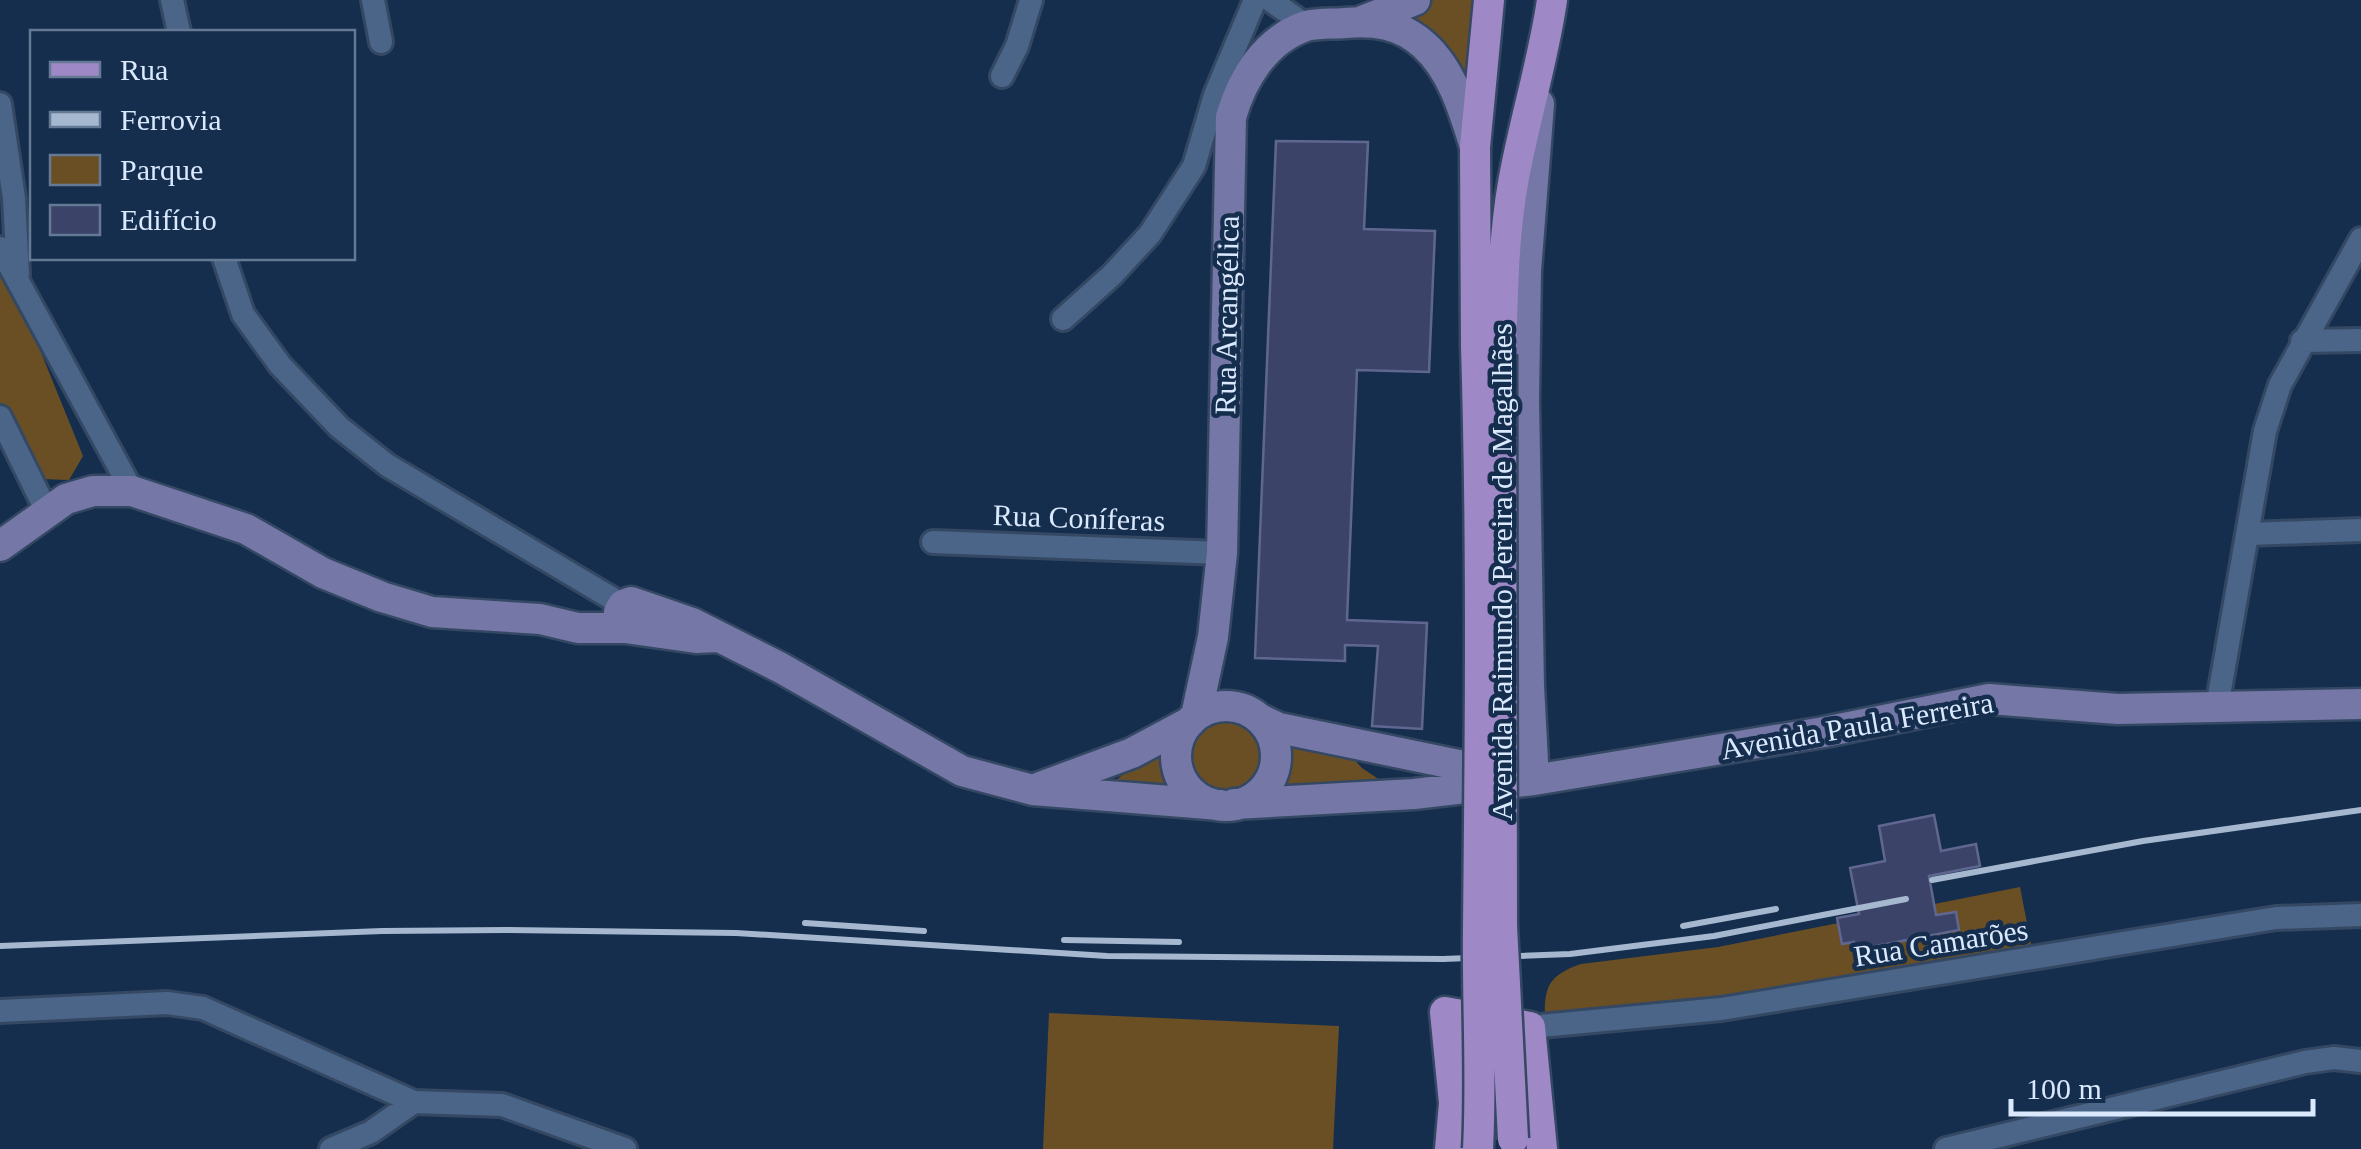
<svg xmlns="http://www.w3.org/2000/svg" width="2361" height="1149" viewBox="0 0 2361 1149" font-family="Georgia,serif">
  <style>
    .green { fill: #6b4f24 }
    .building { fill: #3c4369; stroke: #5f6790; stroke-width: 2.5 }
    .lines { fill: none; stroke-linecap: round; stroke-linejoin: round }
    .street-casing { stroke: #344863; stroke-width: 28 }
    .secondary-casing { stroke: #344863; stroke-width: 35 }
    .primary-casing { stroke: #344863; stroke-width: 35 }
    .street { stroke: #4a6588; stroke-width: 22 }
    .secondary { stroke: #7577a7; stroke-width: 30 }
    .primary { stroke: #9f88c6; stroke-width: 30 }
    .rail { stroke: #a6b8cf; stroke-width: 6 }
    .primary-bridge-casing { stroke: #344863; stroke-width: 35; stroke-linecap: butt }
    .primary-bridge { stroke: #9f88c6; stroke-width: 30 }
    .labels { text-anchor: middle; stroke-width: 9; stroke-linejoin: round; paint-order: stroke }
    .street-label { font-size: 30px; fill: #dae9fe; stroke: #152e4d }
  </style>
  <rect width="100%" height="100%" fill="#152e4d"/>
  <path class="green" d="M1433,0H1483L1473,114L1405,13Z
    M0,271L23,308L83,456L69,480L41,479L0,404Z
    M1186 753a39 39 0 1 1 78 0a39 39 0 1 1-78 0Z
    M1177,731C1170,758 1169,782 1194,799L1115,781Z
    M1282,732L1348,753L1362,768L1383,782L1262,794C1280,776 1280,756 1282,732Z
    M2020,887L2032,949L1545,1023C1544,989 1546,976 1581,964L1718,947Z
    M1049,1013L1339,1026L1333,1149H1043Z"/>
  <path class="building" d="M1276,141L1368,142L1364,229L1435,231L1429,372L1357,370L1347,620L1427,623L1422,729L1372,726L1378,646L1345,645V661L1255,658Z
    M1934,815L1941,851L1976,844L1980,866L1929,876L1936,915L1956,912L1959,930L1855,950L1854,942L1842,944L1837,918L1859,914L1850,868L1885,861L1879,826Z"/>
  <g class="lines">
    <g class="street-casing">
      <path id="street" d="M172,0L179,32
        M373,0L381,42
        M1270,0L1307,26
        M1002,76L1017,46L1031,0
        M0,104L14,198L18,274
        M0,248L132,491
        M224,258L243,314L280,365L339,427L387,465L623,605
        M1063,319L1112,275L1150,234L1194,166L1215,95L1255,0
        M2302,341L2361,340
        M0,417L47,512
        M2249,534L2361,530
        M933,542L1222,553
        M2217,707L2265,431L2280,385L2361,239
        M0,1011L167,1003L203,1008L414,1102
        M1530,1027L1721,1009L2276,918L2361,915
        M331,1149L371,1132L414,1102L502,1105L625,1149
        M1946,1149L2305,1062L2334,1058L2361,1061"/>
    </g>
    <g class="secondary-casing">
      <path id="secondary" d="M1362,21L1415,0
        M0,546L66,499L93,491H132L246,529L323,573L382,597L432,612L540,619L578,628H625L696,638L718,637
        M625,628L619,612L623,605L631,602L692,623L781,668L962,771L1033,790L1220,805
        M1176 756a50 50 0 1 1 100 0a50 50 0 1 1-100 0Z
        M1196,716L1213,637L1222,553L1231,117C1242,79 1265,40 1306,26C1318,23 1333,24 1345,23C1374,20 1401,24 1424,45C1452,70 1464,111 1475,147
        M1260,719L1279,728L1502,774
        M1534,780L1529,686L1524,399L1526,271L1539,104
        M1040,787L1132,753L1190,722
        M1234,804L1414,794L1534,780L1824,732L1989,699L2118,709L2361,704"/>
    </g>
    <g class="primary-casing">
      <path id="primary" d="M1476,346L1475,147L1489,0
        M1501,354C1503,297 1503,240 1513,183C1524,121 1543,62 1552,0
        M1450,1149L1454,1103L1445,1012L1530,1027L1542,1149"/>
    </g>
    <use href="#street" class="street"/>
    <use href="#secondary" class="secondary"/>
    <use href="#primary" class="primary"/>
    <path class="rail" d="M1932,880L2143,841L2361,810
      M805,923L924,931
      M1683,926L1776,909
      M1064,940L1179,942
      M0,946L382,931L506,930L736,933L1107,956L1443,959L1570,954L1714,936L1906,899"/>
    <g class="primary-bridge-casing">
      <path id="primary-bridge" d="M1476,346C1482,540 1480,735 1478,929C1477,1003 1482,1076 1478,1149
        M1501,354L1502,926L1513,1139"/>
    </g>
    <use href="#primary-bridge" class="primary-bridge"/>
  </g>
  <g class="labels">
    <g class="street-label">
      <text transform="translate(1227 315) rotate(-89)" y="10">Rua Arcangélica</text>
      <text transform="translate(1079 518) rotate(2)" y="10">Rua Coníferas</text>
      <text transform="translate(1502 572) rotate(-90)" y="10">Avenida Raimundo Pereira de Magalhães</text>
      <text transform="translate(1857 726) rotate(-10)" y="10">Avenida Paula Ferreira</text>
      <text transform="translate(1941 943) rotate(-9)" y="10">Rua Camarões</text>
    </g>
  </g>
  <rect x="30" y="30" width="325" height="230" fill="#152e4d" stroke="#647994" stroke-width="2.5"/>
  <rect x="50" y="62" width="50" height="15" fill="#9f88c6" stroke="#647994" stroke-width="2.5"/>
  <text x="120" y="80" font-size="30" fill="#dae9fe">Rua</text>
  <rect x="50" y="112" width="50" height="15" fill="#a6b8cf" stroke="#647994" stroke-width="2.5"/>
  <text x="120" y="130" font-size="30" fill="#dae9fe">Ferrovia</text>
  <rect x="50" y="155" width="50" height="30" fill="#6b4f24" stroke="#647994" stroke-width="2.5"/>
  <text x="120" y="180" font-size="30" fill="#dae9fe">Parque</text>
  <rect x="50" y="205" width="50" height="30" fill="#3c4369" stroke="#647994" stroke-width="2.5"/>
  <text x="120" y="230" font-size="30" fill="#dae9fe">Edifício</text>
  <path d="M2011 1099v15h302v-15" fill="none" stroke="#dae9fe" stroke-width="5"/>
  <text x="2026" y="1099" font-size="30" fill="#dae9fe" stroke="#152e4d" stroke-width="8" paint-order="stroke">100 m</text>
</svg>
